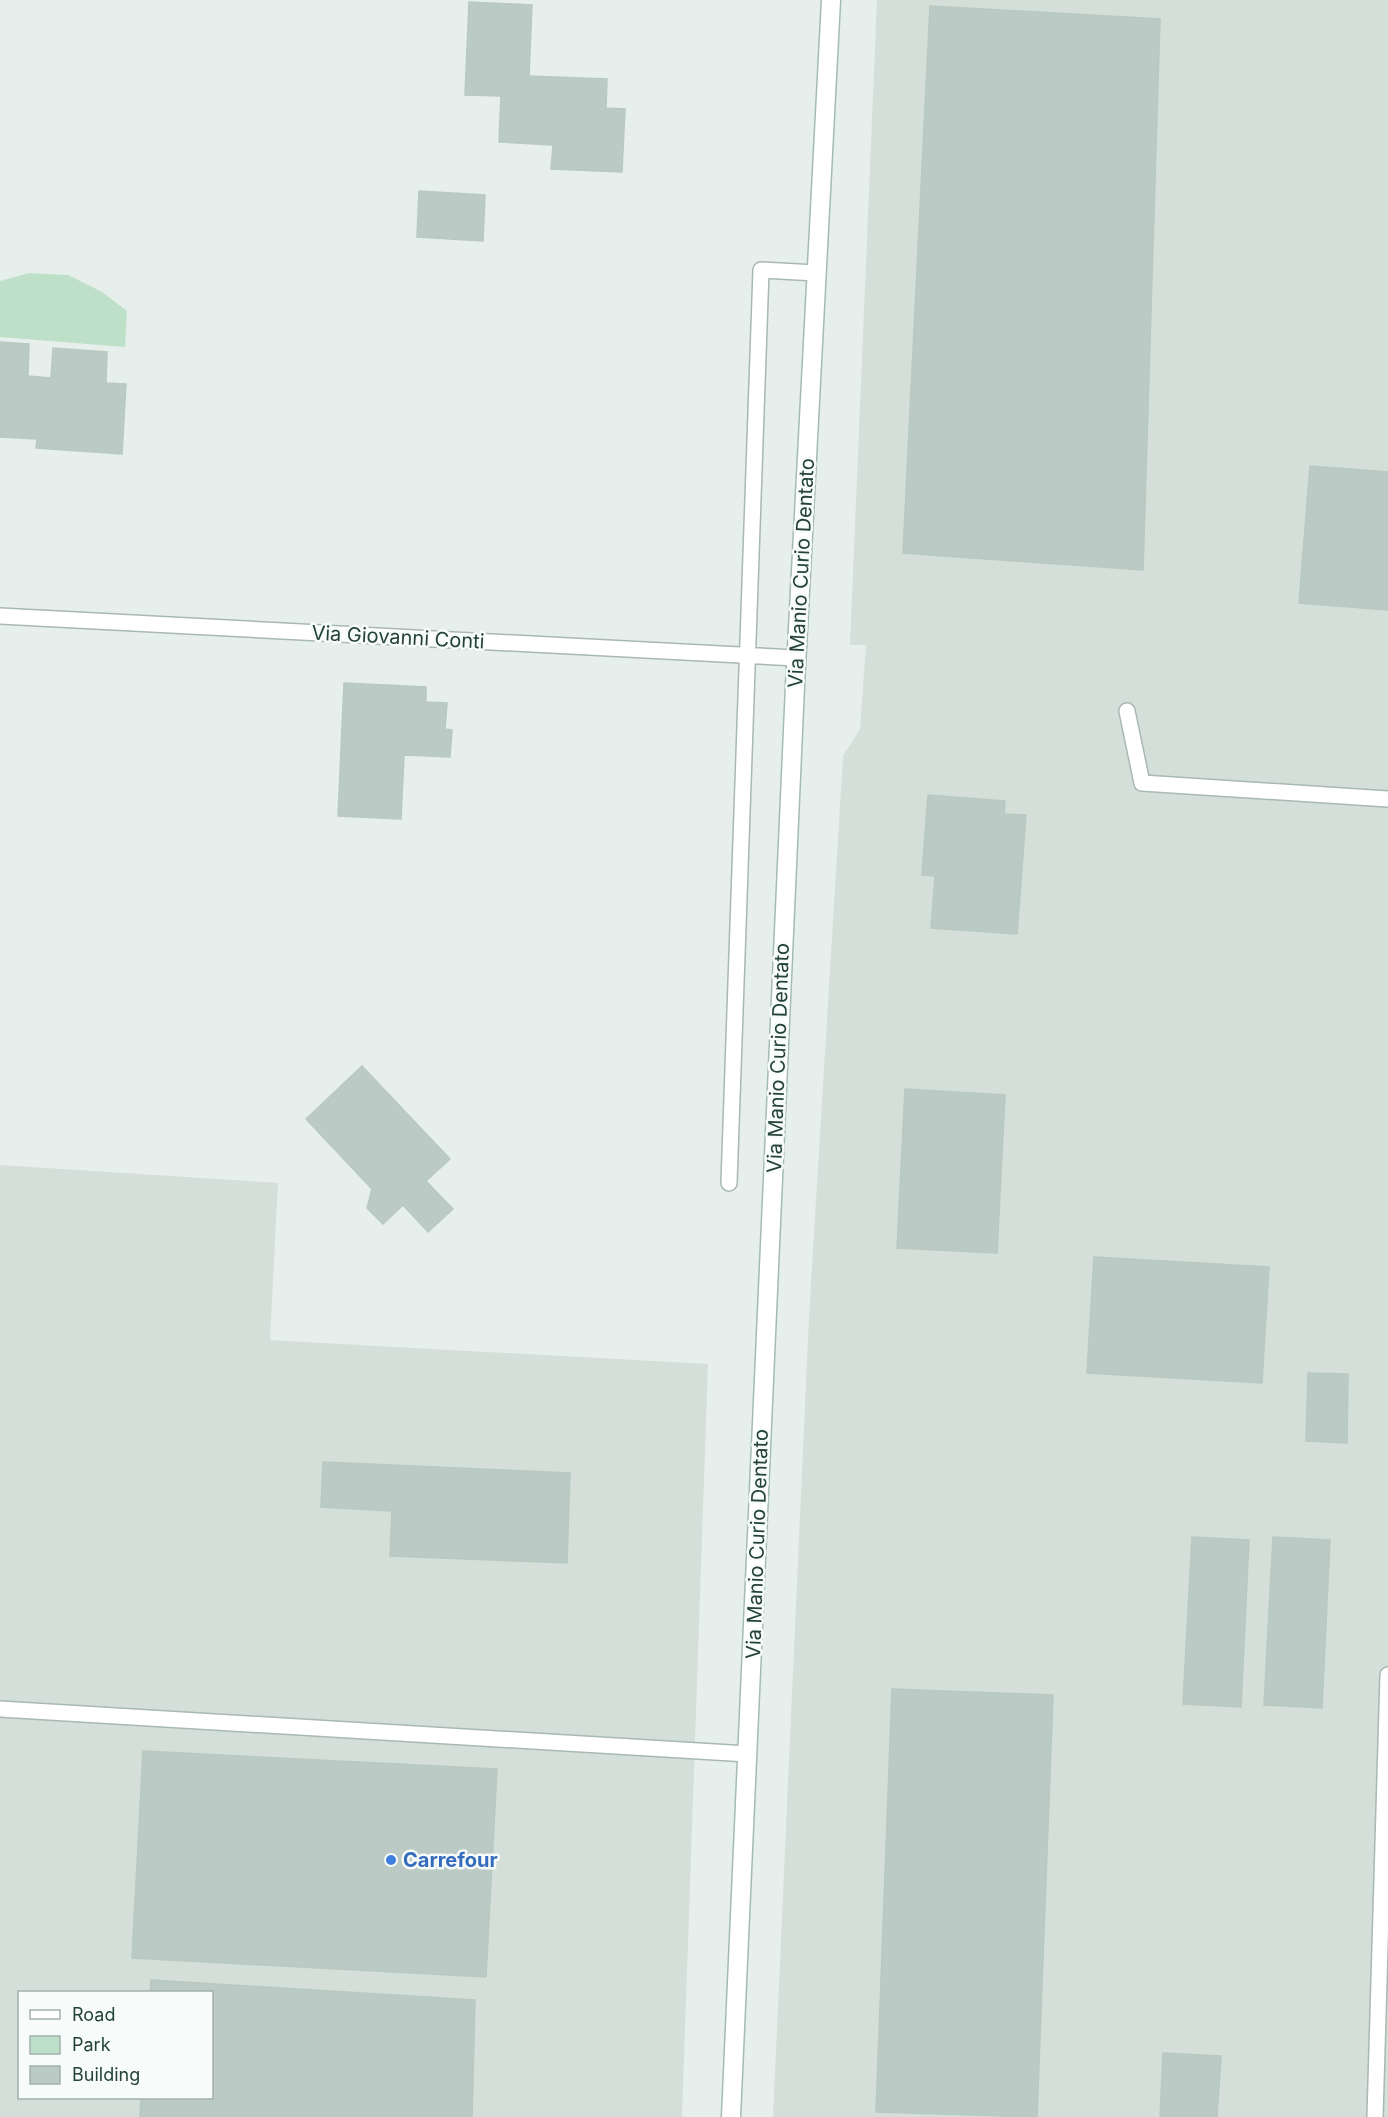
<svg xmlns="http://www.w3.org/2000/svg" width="1388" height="2117" viewBox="0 0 1388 2117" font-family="Inter,sans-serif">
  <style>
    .built { fill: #d4dfda; fill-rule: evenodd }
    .green { fill: #bfe0c8 }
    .building { fill: #bbcac4; stroke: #b8c9c2; stroke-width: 1.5 }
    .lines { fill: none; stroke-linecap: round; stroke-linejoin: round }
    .lane-casing { stroke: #a8b8b2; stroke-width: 18 }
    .secondary-casing { stroke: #a4bbb3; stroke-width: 21 }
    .lane { stroke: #fff; stroke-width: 15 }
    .secondary { stroke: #fff; stroke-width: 18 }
    .shop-dot { fill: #3f7fe0; stroke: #f7fbf9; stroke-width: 2 }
    .labels { text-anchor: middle; stroke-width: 5; stroke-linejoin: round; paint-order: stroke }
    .street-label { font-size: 20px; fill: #24423a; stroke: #f7fbf9 }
    .shop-label { font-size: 20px; font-weight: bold; fill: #366cbe; stroke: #f7fbf9; text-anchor: start }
  </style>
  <rect width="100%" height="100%" fill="#e6efeb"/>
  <path class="built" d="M877,0H1388V2117H773L809,1316L843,756L860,729L866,645H850Z
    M0,1165L278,1183L270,1340L708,1364L682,2117H0ZM20,1992H212V2098H20Z"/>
  <path class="green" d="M29,273L68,275L102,292L127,311L125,347L0,337V281Z"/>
  <path class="building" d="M469,2L532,5L529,76L607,79L606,108L625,109L622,172L551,169L553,145L499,142L501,96L465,95Z
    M930,6L1160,19L1143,570L903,553Z
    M419,191L485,195L483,241L417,237Z
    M0,342L29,344L28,376L51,378L53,348L107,352L106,383L126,384L122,454L36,448L37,439L0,437Z
    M1310,466L1388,472V610L1299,603Z
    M344,683L426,687V702L447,703L445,729L452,730L450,757L404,755L401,819L338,816Z
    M928,795L1005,801L1004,814L1026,815L1017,934L931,928L935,876L922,875Z
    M362,1066L450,1159L426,1181L453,1209L428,1232L403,1205L383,1224L367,1208L372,1189L306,1119Z
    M905,1089L1005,1095L997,1253L897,1248Z
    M1094,1257L1269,1267L1262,1383L1087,1373Z
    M1308,1373L1348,1374L1347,1443L1306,1441Z
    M323,1462L570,1473L567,1563L390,1556L392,1511L321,1507Z
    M1192,1537L1249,1540L1241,1707L1183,1704Z
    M1273,1537L1330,1540L1322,1708L1264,1705Z
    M892,1689L1053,1695L1037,2117L876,2112Z
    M143,1751L497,1769L486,1977L132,1958Z
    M151,1980L475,2000L472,2117H140L141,2098H212V1992H150Z
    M1163,2053L1221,2056L1217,2117H1160Z"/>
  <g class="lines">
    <g class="lane-casing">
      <path id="lane" d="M0,616L796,658
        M1127,711L1142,783L1388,799
        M729,1183L761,270L816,273
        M0,1709L748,1754
        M1375,2117L1388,1675"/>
    </g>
    <g class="secondary-casing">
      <path id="secondary" d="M731,2117L795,686L831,0"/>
    </g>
    <use href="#lane" class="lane"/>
    <use href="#secondary" class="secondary"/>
  </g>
  <circle class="shop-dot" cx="391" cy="1860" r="6"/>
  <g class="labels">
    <g class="street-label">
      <text transform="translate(801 573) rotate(-87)" y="7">Via Manio Curio Dentato</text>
      <text transform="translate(398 637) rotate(3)" y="7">Via Giovanni Conti</text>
      <text transform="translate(778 1058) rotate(-88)" y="7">Via Manio Curio Dentato</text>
      <text transform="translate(757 1544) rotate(-88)" y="7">Via Manio Curio Dentato</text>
    </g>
    <g class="shop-label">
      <text x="403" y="1867">Carrefour</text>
    </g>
  </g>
  <rect x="18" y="1991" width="195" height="108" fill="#f7fbf9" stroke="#a3b1ad" stroke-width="1.5"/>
  <rect x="30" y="2010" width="30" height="9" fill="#ffffff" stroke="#a3b1ad" stroke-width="1.5"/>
  <text x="72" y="2021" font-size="18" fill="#24423a">Road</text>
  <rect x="30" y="2036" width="30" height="18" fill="#bfe0c8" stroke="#a3b1ad" stroke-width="1.5"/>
  <text x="72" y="2051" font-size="18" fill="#24423a">Park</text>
  <rect x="30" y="2066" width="30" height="18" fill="#bbcac4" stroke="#a3b1ad" stroke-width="1.5"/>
  <text x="72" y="2081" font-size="18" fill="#24423a">Building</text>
</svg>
